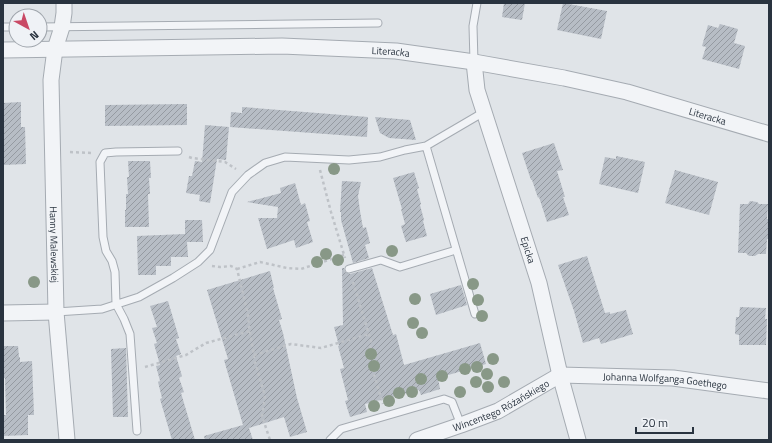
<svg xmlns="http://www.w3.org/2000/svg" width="772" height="443" viewBox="0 0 772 443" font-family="'Titillium Web',sans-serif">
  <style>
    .building { fill: url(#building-hatch) }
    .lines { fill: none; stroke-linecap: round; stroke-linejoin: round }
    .lane-casing { stroke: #a5abb2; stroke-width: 9 }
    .street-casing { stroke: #a5abb2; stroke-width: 17 }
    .path { stroke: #bec2c7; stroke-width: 2.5; stroke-dasharray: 3 3; stroke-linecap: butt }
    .lane { stroke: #f2f4f7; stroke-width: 7 }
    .street { stroke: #f2f4f7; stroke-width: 15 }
    .tree { fill: #889887 }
    .labels { text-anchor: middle; stroke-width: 3; stroke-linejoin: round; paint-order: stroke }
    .street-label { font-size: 10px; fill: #29333f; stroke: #eff2f6 }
  </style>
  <defs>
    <pattern id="building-hatch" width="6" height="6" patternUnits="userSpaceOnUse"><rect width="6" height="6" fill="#b7bdc5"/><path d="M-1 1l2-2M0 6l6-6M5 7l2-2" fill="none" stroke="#959aa1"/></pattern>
  </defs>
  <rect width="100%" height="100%" fill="#e0e4e8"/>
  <path class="building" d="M504,3H525L522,20L502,17Z
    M563,3L607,11L601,39L557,30Z
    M720,24L738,29L734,43L745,46L739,69L702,59L706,47L702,46L708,25L718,28Z
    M21,102V127H25L26,164L3,165V103Z
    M187,104V125L105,126V105Z
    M242,107L368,117L367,137L230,127L231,112L242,113Z
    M375,117L410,120L416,140L389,138L380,133Z
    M205,125L229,127L226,160L217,159L210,203L199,201L200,195L186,193L189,176H192L195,161L202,162Z
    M554,143L563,170L557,171L565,197H563L569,215L547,222L539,197L538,198L532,180H531L522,153Z
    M616,156L645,162L638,193L599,184L605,157L616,159Z
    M128,161H150L151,178H149L150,194H148L149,227H125V210H126V194H128L127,177H129Z
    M675,170L718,182L709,215L665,203Z
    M414,172L419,188L417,189L421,204L420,205L424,220L423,221L427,236L406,242L401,226L405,224L401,209H402L393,178Z
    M342,181L361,182L358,196L360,211L363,228L366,227L370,243L365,245L369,258L353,263L341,220V212H340Z
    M295,183L301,205L305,203L310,221L307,222L313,242L296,248L294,240L267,249L258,218H277L278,207L247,202L281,193L280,188Z
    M750,201L757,202L759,204H768L767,219H769V239H767L766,254H758L755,256H749L746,253H738L740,204H748Z
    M185,220H202L203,242H187L188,257H171V266H156V275H138L137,236L185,234Z
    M587,256L605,313L610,312V314L626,310L633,334L601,344L599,338L583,343L574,311L558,265Z
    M342,268H344L345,272L350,274L372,268L393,335L396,334L404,365L480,343L486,364L438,378L440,389L421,395L419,390L365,404L367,412L350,417L345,401L348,400L340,369L344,368L338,346H339L334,327L343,325Z
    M270,271L274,288H273L282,319L279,320L283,333L297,398L307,432L290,437L284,417L249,428L253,440H205L204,436L243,425L224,360L228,359L207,290Z
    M461,285L467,305L436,315L430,294Z
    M168,301L179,338L176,339L181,354L176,356L182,376L179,378L184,392L181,393L195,440H172L160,399L162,398L158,382L160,381L156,366L160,365L154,344L157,343L152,328L157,327L150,306Z
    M740,307L766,308L765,319H767L766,345H739V335L735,334L736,317H739Z
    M3,346H18L19,357H20V362L32,361L34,415H28V435L3,436V415H6L5,378H3Z
    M126,348L128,417H113L111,349Z"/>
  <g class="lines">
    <g class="lane-casing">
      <path id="lane" d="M3,27H16
        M40,27L378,23
        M474,62L473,26L477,3
        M426,146L475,314
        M349,269L381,260L400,267L456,250
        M56,312L102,309L139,297L173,278L198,262L210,250L232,192L248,175L265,163L285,157L349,160L380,157L405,150L426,146L484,112
        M137,431L130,334L124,319L116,304L115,272L112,261L106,251L103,237L100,162L105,153L116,152L178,151
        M330,440L341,429L444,399L452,402L461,425"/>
    </g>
    <g class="street-casing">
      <g id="street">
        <path id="s1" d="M64,3V13L62,27L55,49L51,80L56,312L67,440"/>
        <path id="s2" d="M3,50L282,46L396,51L474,62L564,78L627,92L769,134"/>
        <path id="s3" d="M474,62L477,90L539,283L560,375L578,440"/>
        <path d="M3,313L56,312"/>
        <path id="s4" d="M417,440L461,425L498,411L560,375L673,378L769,391"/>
      </g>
    </g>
    <path class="path" d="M70,152L91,153
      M189,157L192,158L225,162L236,169
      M320,170L331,212L345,258
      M212,266L220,267L231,266L237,269L248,314L249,326L255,362L265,396L262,416L270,440
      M237,269L260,262L287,268L301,269L344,255
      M353,282L371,341L369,358L383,404
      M254,355L291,344L321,348L369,334
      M145,367L186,355L206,343L250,331"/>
    <use href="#lane" class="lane"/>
    <use href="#street" class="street"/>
  </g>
  <g class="tree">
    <circle cx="334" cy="169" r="6"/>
    <circle cx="392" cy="251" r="6"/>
    <circle cx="326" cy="254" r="6"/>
    <circle cx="338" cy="260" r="6"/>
    <circle cx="317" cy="262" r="6"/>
    <circle cx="34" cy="282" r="6"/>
    <circle cx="473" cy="284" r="6"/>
    <circle cx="415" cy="299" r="6"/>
    <circle cx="478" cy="300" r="6"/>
    <circle cx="482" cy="316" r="6"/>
    <circle cx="413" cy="323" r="6"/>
    <circle cx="422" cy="333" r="6"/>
    <circle cx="371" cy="354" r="6"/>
    <circle cx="493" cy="359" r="6"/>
    <circle cx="374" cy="366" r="6"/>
    <circle cx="477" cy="367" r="6"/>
    <circle cx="465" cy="369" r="6"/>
    <circle cx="487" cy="374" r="6"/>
    <circle cx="442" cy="376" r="6"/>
    <circle cx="421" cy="379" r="6"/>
    <circle cx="476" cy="382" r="6"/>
    <circle cx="504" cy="382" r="6"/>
    <circle cx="488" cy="387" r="6"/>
    <circle cx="412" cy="392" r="6"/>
    <circle cx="460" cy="392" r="6"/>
    <circle cx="399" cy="393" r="6"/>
    <circle cx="389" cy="401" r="6"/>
    <circle cx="374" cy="406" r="6"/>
  </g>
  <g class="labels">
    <g class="street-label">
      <text dy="4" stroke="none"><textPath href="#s2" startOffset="388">Literacka</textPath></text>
      <text dy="4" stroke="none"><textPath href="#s2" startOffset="712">Literacka</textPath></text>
      <text dy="4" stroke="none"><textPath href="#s1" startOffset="243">Hanny Malewskiej</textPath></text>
      <text dy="4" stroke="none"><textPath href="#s3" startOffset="196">Epicka</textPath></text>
      <text dy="4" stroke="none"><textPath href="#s4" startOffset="263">Johanna Wolfganga Goethego</textPath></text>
      <text dy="4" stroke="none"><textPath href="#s4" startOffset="91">Wincentego Różańskiego</textPath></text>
    </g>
  </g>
  <rect width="772" height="443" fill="none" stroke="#29333f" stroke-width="8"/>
  <g transform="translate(28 28) rotate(140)"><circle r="19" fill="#eff2f6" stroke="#a0a6ad"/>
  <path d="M0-3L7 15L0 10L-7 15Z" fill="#c94965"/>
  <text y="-6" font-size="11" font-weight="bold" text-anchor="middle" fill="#29333f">N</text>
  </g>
  <path d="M636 427v6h57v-6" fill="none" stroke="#29333f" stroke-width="2"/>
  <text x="642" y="427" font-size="12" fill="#29333f" stroke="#eff2f6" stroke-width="3" paint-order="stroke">20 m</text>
</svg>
